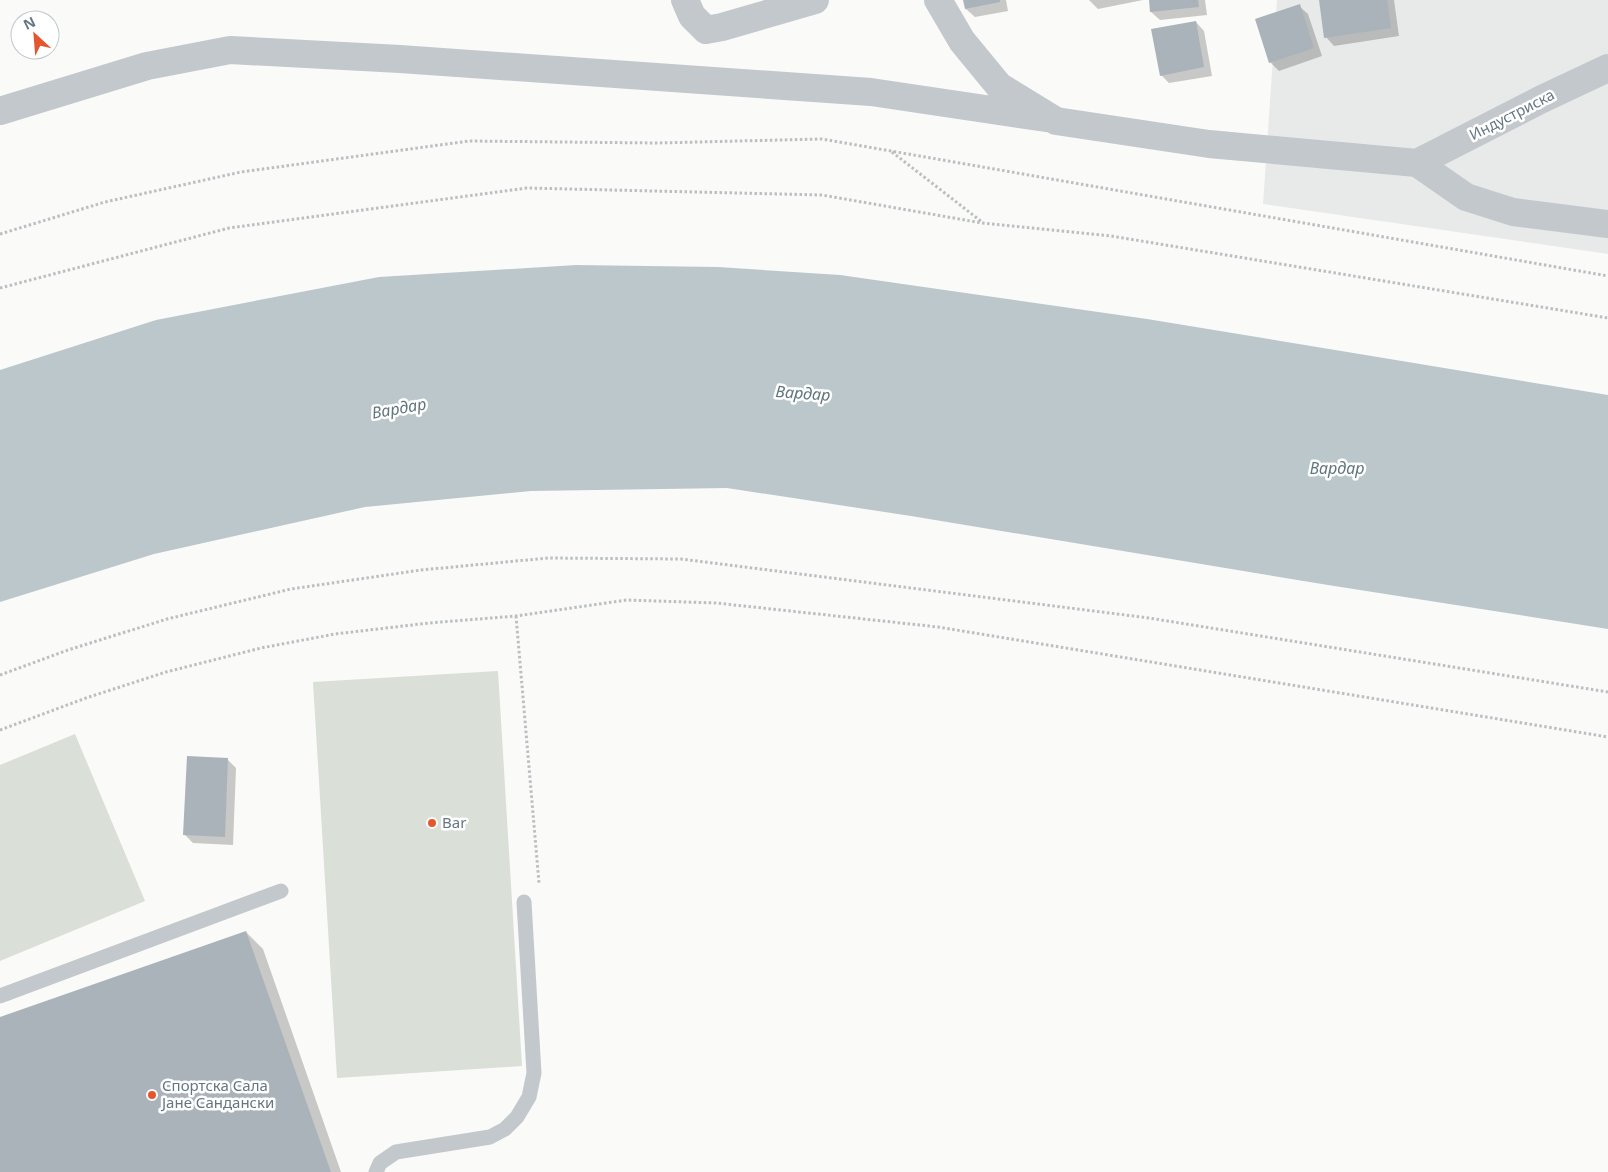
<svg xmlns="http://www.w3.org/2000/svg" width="1608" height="1172" viewBox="0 0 1608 1172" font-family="'Noto Sans',sans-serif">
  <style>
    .built { fill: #e8e9e9 }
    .green { fill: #dadfd7 }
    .water { fill: #bbc7cb }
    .shadow { fill: #0003 }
    .building { fill: #aab3b9 }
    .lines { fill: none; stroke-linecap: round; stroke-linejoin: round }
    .path { stroke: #bbbfc2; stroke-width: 3; stroke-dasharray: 2.5 2.5; stroke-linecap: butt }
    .service { stroke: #c3c8cc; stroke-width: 15 }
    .minor { stroke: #c3c8cc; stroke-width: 28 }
    .poi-dot { fill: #e4572e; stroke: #fff; stroke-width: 2 }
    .labels { text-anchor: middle; stroke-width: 5; stroke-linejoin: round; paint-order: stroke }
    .street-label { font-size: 15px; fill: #657683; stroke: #fff }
    .poi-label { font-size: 15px; fill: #657683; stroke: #fff; text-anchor: start }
    .water-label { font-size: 16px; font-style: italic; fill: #60757c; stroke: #fff }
  </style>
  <rect width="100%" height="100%" fill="#fafaf8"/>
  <path class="built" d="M1277,0H1608V254L1263,204Z"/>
  <path class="green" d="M498,671L522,1066L337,1078L313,682Z
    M75,734L145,901L0,961V765Z"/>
  <path class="water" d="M576,265L718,267L840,275L1147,319L1608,395V629L1328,585L911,516L727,488L531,491L365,507L154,554L0,602V370L156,320L379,277Z"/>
  <path class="shadow" d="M964,0H1006L1008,11L975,17L966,9Z
    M1089,0H1143L1098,9Z
    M1150,0H1205L1207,15L1160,20L1151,12Z
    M1321,0H1394L1399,36L1334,46L1326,37Z
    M1299,6L1308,14L1322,56L1279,71L1270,62Z
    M1196,22L1204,31L1212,76L1169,83L1161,75Z
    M228,760L236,768L233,845L193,843L185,835Z
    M246,932L263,949L341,1172H0V1018Z"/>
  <path class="building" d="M963,0H1000V2L965,9Z
    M1149,0H1198L1199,7L1150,12Z
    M1319,0H1387L1391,28L1324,38Z
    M1300,4L1314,48L1269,63L1255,19Z
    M1196,21L1204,67L1160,76L1151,29Z
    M187,756L228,758L225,837L183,835Z
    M246,931L331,1172H0V1017Z"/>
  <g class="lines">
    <path class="path" d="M892,152L982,222
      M0,234L105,202L241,172L469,141L657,143L822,139L1608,276
      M0,288L229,228L527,188L822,195L982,223L1111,236L1608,318
      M516,616L539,883
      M0,675L68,650L167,619L291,589L421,570L548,558L681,559L1149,618L1608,692
      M0,730L86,698L166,672L261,648L335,634L429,623L516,616L627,600L716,603L938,627L1608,737"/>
    <path class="service" d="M0,996L281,891
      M376,1172L380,1163L396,1152L490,1137L505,1129L517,1117L529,1097L534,1073L524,902"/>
    <path class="minor" d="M685,0L692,16L706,30L722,27L815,0
      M938,0L962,41L999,86L1056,121L1209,144L1417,163L1466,197L1513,212L1608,224
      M0,111L147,66L230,50L400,59L871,92L1053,119
      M1417,163L1542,99L1608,68"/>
  </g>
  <g class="poi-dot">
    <circle cx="432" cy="823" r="5"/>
    <circle cx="152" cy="1095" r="5"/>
  </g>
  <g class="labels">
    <g class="street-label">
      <text transform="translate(1512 115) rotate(-27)" y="5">Индустриска</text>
    </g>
    <g class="poi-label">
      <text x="442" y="828">Bar</text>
      <text x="162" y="1091">Спортска Сала<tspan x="162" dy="17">Јане Сандански</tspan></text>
    </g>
    <g class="water-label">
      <text transform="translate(803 393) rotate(4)" y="6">Вардар</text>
      <text transform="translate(399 408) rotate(-10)" y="6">Вардар</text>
      <text x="1337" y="474">Вардар</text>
    </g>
  </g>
  <g transform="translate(35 35) rotate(334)"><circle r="24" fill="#ffffff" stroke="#c1c8cd"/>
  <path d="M0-4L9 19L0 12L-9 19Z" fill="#e4572e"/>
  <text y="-8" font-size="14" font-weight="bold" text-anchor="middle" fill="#657683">N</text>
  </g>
</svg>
